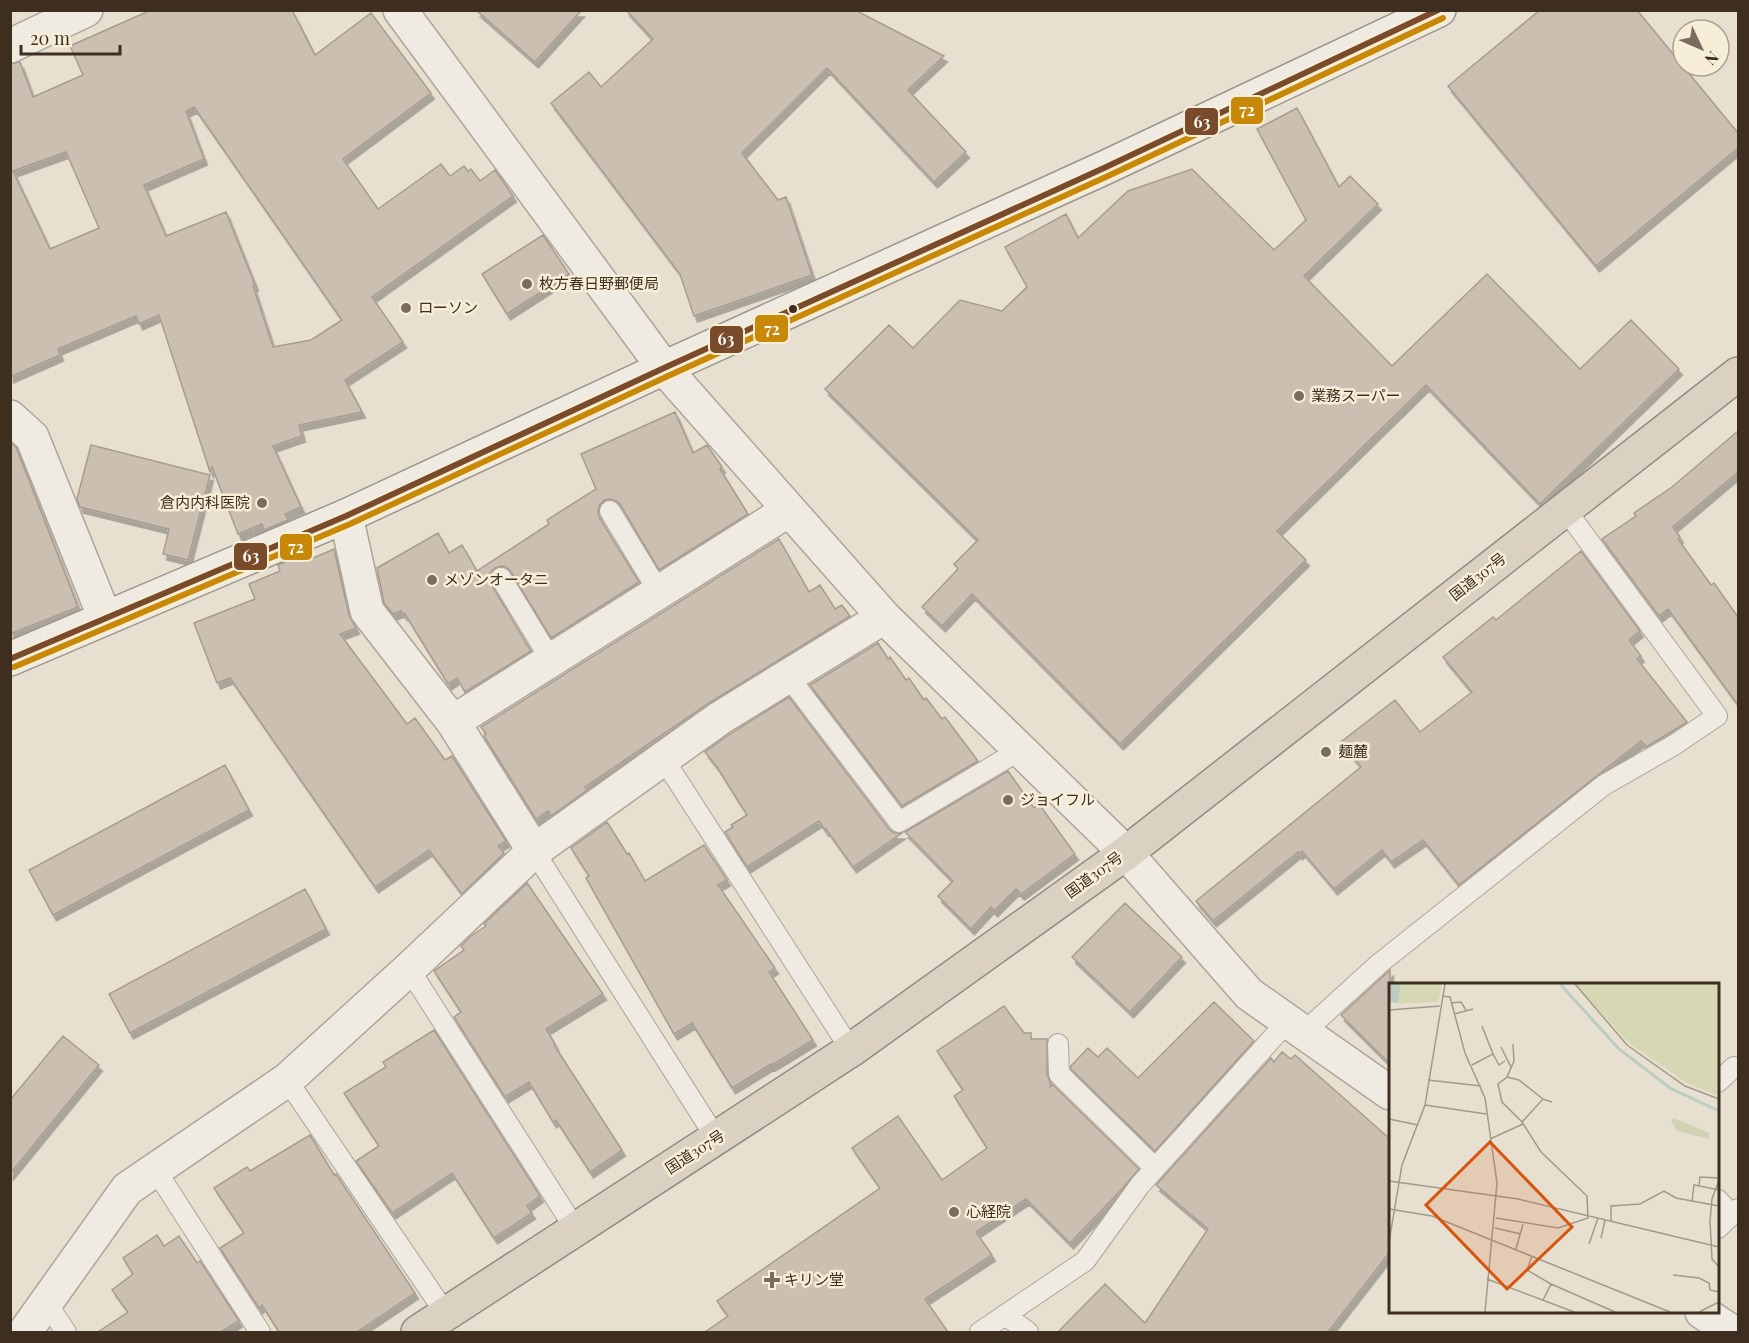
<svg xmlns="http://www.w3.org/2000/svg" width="1749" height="1343" viewBox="0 0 1749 1343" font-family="'Playfair Display','Noto Sans JP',serif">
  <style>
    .building { fill: #cbbfb2; stroke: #a89c90; stroke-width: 1.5; fill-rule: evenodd; filter: url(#shadow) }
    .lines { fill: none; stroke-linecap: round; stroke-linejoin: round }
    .lane-casing { stroke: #ada599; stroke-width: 22 }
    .street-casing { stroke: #ada599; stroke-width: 36 }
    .secondary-casing { stroke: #9c958a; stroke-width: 36 }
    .highway-casing { stroke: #928b80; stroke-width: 36 }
    .lane { stroke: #efebe3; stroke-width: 20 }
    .street { stroke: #efebe3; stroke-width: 33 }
    .secondary { stroke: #efebe3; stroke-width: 33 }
    .highway { stroke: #dad1c2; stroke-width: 33 }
    .bus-1-casing { stroke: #f7eed8; stroke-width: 10 }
    .bus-2-casing { stroke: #f7eed8; stroke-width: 10 }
    .bus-1 { stroke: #7a4b2a; stroke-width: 6 }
    .bus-2 { stroke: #c88808; stroke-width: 6 }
    .poi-dot { fill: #786c5e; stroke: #f7eed8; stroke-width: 2 }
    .bus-dot { fill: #3d2e20; stroke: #f7eed8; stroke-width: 2 }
    .labels { text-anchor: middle; stroke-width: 5; stroke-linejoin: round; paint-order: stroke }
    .poi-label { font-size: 15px; fill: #3d2e20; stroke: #f7eed8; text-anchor: start }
    .street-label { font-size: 15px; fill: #3d2e20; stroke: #f7eed8 }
    .inset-river { fill: none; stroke: #bcccc2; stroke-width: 3 }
    .inset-road { fill: none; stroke: #a3998a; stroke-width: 1.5 }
    .view { fill: #d7550e; fill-opacity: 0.15; stroke: #d7550e; stroke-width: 3 }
    .inset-edge { fill: none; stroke: #3d2e20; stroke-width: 3 }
    .line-badge { stroke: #f7eed8; stroke-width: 2 }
    .badge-label { font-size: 16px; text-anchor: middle; font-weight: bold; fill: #fff }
  </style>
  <defs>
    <filter id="shadow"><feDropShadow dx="3.5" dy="6" stdDeviation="0" flood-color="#0004"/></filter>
  </defs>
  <rect width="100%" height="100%" fill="#e7e0d1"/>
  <path class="building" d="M151,10H292L315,55L371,13L431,93L343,159L378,209L441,164L450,176L464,166L468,171L471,169L480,181L495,170L513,196L372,297L403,342L345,380L362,412L299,425L302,436L273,446L301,507L285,514L288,520L264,530L262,524L238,534L212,467L210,472L159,315L139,324L136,316L58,349L60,355L10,377V64L20,62L33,97L83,75L70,46ZM194,107L342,320L311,340L273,347L253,286L255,285L226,212L166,236L144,185L204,159L186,111ZM66,152L99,228L50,249L13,171Z
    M626,10H855L944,56L908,90L966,152L934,182L827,68L742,153L778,200L786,197L812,275L694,316L680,274L551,103L589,72L601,87L653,39Z
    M1540,10H1637L1738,133V148L1596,266L1448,86Z
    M477,11H581L535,62Z
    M1297,108L1339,187L1350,176L1378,204L1304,276L1392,366L1487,274L1580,369L1631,320L1679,369L1540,504L1426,385L1277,531L1306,560L1120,744L972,594L942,626L922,607L958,569L954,564L978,540L825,389L889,325L913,348L960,300L1002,311L1027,287L1005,247L1066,214L1078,238L1128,191L1192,169L1274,250L1306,220L1257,129Z
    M543,235L569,274L507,314L482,274Z
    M675,412L693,453L707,445L722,467L720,469L748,514L659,570L620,504L616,501L610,499L604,500L599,506L598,511L599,517L639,582L551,638L511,572L506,567L501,566L495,568L490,573L489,578L491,584L531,651L465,692L457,678L448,684L405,614L404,615L401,611L393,614L384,603L377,568L438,533L449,553L462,545L477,571L549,524L547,520L596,489L581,454Z
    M1738,431V472L1673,527L1680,537L1678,539L1711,585L1714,583L1738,617V705L1668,609L1659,616L1602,539L1636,516L1634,513L1672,487Z
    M10,443L16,447L78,607L10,634Z
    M91,445L210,475L188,560L163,554L169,529L80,507L77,499Z
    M779,539L809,592L820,585L835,609L842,605L850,616L709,703L585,787L587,790L551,816L548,811L536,819L484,736L486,734L481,727Z
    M334,549L349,615L356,628L340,634L407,724L415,718L445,760L452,756L506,841L498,846L504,853L462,894L429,850L375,887L230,678L217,683L194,623L255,599L249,584L280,571L278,565L301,555L304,562Z
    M1581,551L1640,631L1629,640L1641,656L1637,659L1687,722L1646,747L1641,741L1459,885L1423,840L1391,862L1382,850L1334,889L1302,851L1299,854L1298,852L1213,921L1196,901L1361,767L1341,742L1395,700L1420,732L1472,692L1443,657L1493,617L1496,620Z
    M878,643L888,659L890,657L906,680L909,678L924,700L926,698L942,719L945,717L978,761L902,806L810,685Z
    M789,697L889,829L894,833H902L853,867L826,829L825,830L819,821L747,867L725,832L733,827L731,825L747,815L717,767L705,752L730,734Z
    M225,765L249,810L53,915L29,870Z
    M1008,771L1034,808L1039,804L1075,854L1021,894L1016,889L994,911L991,907L971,929L938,896L953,881L905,832Z
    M607,822L627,854L629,853L645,881L704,845L727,880L718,885L775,968L769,972L813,1040L772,1065L771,1064L732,1088L692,1023L674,1034L586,878L589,876L571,848Z
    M527,883L603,994L546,1029L555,1044L554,1045L622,1150L590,1172L556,1120L553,1122L529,1082L505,1097L454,1017L461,1012L434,971L464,950L461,946L471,936L486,926L484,924Z
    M305,889L326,929L130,1033L109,994Z
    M1125,903L1182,957L1130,1012L1072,957Z
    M1390,970V1064L1341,1015Z
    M1214,1002L1254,1041L1155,1151L1071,1069V1066L1088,1048L1098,1057L1107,1048L1138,1078Z
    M1004,1006L1024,1033H1031V1039H1047V1074L1050,1082V1087L1053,1085L1139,1169L1123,1188L1070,1243L1026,1199L976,1232L992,1255L925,1299L948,1332H705L728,1316L717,1301L880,1188L852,1148L898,1116L942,1180L987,1148L954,1096L963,1090L937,1051Z
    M434,1030L540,1196L527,1206L532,1213L494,1238L452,1173L392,1213L356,1161L379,1146L344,1093L386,1067L383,1062Z
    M63,1036L99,1065L10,1174V1100Z
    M1282,1052L1291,1059L1295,1055L1390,1139V1252L1328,1332H1058L1105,1284L1145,1323L1208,1229L1156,1185L1271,1058L1274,1062Z
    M310,1135L334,1175L336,1174L415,1293L357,1332H279L262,1305L259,1308L220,1248L244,1233L214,1188L247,1167L250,1171Z
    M157,1235L164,1246L179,1236L197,1263L200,1261L239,1321L221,1332H98L128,1312L112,1290L133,1274L123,1258Z"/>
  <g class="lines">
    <g class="lane-casing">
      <path id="lane" d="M610,511L659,592
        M501,578L551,660
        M788,676L899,822L1020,750
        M663,758L851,1050
        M534,851L716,1138
        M409,969L576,1230
        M1304,1032L1380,963L1604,785L1674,745L1717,716L1565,509
        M1058,1044L1059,1074L1155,1168
        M287,1080L446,1314
        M1718,1082L1734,1067L1738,1068
        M155,1169L260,1332
        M1718,1200L1732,1215
        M1718,1228L1738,1209
        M46,1302L66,1332
        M1005,1315L1028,1332
        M980,1332L1085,1261L1140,1185L1288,1021"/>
    </g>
    <g class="street-casing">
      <path id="street" d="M400,10L664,368L884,617L1126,853L1249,994L1390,1093
        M10,46L86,10
        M10,417L32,437L105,618
        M346,516L367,611L453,722L534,851
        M453,722L789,510
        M1702,1312L1732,1332
        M25,1332L127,1189L287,1080L409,969L534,851L720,718L884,617"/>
    </g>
    <g class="secondary-casing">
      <path id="secondary" d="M10,659L346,516L664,368L1104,168L1439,10"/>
    </g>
    <g class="highway-casing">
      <path id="highway" d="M418,1332L851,1050L1126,853L1738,374"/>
    </g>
    <use href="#lane" class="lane"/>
    <use href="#street" class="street"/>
    <use href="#secondary" class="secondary"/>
    <use href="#highway" class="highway"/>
    <g class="bus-1-casing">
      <path id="bus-1" d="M10,659L346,516L664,368L1104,168L1438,10"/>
    </g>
    <g class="bus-2-casing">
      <path id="bus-2" d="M14,667L350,524L668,376L1108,176L1443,18"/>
    </g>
    <use href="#bus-1" class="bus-1"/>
    <use href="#bus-2" class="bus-2"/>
  </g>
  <g class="poi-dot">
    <circle cx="527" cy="284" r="6"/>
    <circle cx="406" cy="308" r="6"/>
    <circle cx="1299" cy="396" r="6"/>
    <circle cx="262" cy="503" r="6"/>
    <circle cx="432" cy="580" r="6"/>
    <circle cx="1326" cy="752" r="6"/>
    <circle cx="1008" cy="800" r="6"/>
    <circle cx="954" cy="1212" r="6"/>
    <path d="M769 1271h6v6h6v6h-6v6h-6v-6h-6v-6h6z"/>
  </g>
  <circle class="bus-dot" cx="793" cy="309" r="5"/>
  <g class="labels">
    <g class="poi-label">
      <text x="539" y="289">枚方春日野郵便局</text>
      <text x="418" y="313">ローソン</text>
      <text x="1311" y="401">業務スーパー</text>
      <text x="250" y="508" text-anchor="end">倉内内科医院</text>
      <text x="444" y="585">メゾンオータニ</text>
      <text x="1338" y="757">麺麓</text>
      <text x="1020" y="805">ジョイフル</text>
      <text x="966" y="1217">心経院</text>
      <text x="784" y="1285">キリン堂</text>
    </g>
    <g class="street-label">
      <text transform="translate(1478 577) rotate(-38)" y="5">国道307号</text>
      <text transform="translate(1094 875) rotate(-36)" y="5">国道307号</text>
      <text transform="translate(695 1152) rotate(-33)" y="5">国道307号</text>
    </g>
  </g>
  <g transform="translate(1389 983)">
    <rect width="330" height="330" fill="#e7e0d1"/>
    <path d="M12,1H53L49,19L9,21ZM186,1H330V113L298,100L241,61Z" fill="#d6d7b3"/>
    <path d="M285,135L320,150V156L288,148L282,138Z" fill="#d1d1b3"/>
    <path d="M0,1H12L9,20L0,19Z" fill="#bcccc2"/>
    <path class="inset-river" d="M171,1L230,66L281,105L330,128"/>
    <path class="inset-road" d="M186,1L238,62L296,103L330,116M53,13L61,14L76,70L96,115L108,200L96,329M62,20L72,19L77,27M0,27L51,23M65,31L84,26M112,64L122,84M104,71L110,82L116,78M83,82L104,71L93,43M118,94L130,97L154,116M39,97L92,103M36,122L97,131M0,136L29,142M133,139L154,116L163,119M101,156L134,141M330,195L311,194L310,203L330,207M330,197L323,216L321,238L323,276L330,284M0,198L129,216L330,264M303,219L305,202L310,203M0,226L43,233L281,329M107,235L169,245L199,235L198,213L152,169L133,139L113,119L109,101L118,94L125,78L124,61M222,238V223L251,221L275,208L287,215L330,223M106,245L132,251M212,255L216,237M0,259L13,182L36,122L56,1M200,261L209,235M127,266L134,241M143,273L138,287L162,301L154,317M284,292L310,295L320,300L321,307L330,309M98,296L185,329M162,301L226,329M310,329L330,319"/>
    <path class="view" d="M101,159L183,244L118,306L37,222Z"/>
    <rect width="330" height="330" class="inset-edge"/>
  </g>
  <g class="line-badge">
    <rect x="1230" y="96" width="34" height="29" rx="6" fill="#c88808"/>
    <rect x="1184" y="107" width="35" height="29" rx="6" fill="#7a4b2a"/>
    <rect x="754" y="314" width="35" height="29" rx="6" fill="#c88808"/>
    <rect x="709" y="325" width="35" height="29" rx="6" fill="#7a4b2a"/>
    <rect x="279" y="533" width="34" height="28" rx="6" fill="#c88808"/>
    <rect x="233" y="542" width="35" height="29" rx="6" fill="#7a4b2a"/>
  </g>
  <g class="badge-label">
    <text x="1247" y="116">72</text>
    <text x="1202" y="128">63</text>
    <text x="772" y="335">72</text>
    <text x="726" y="345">63</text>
    <text x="296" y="553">72</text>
    <text x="251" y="562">63</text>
  </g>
  <rect width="1749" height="1343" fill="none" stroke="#3d2e20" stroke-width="24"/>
  <g transform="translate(1701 48) rotate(134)"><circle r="28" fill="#f7eed8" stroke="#ada18e" stroke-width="1.5"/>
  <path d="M0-4.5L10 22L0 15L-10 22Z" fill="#786c5e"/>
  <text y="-9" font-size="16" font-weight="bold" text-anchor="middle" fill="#3d2e20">N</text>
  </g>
  <path d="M21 45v9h99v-9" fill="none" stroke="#3d2e20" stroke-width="3"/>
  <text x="30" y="45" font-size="18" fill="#3d2e20" stroke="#f7eed8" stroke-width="4.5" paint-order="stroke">20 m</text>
</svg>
